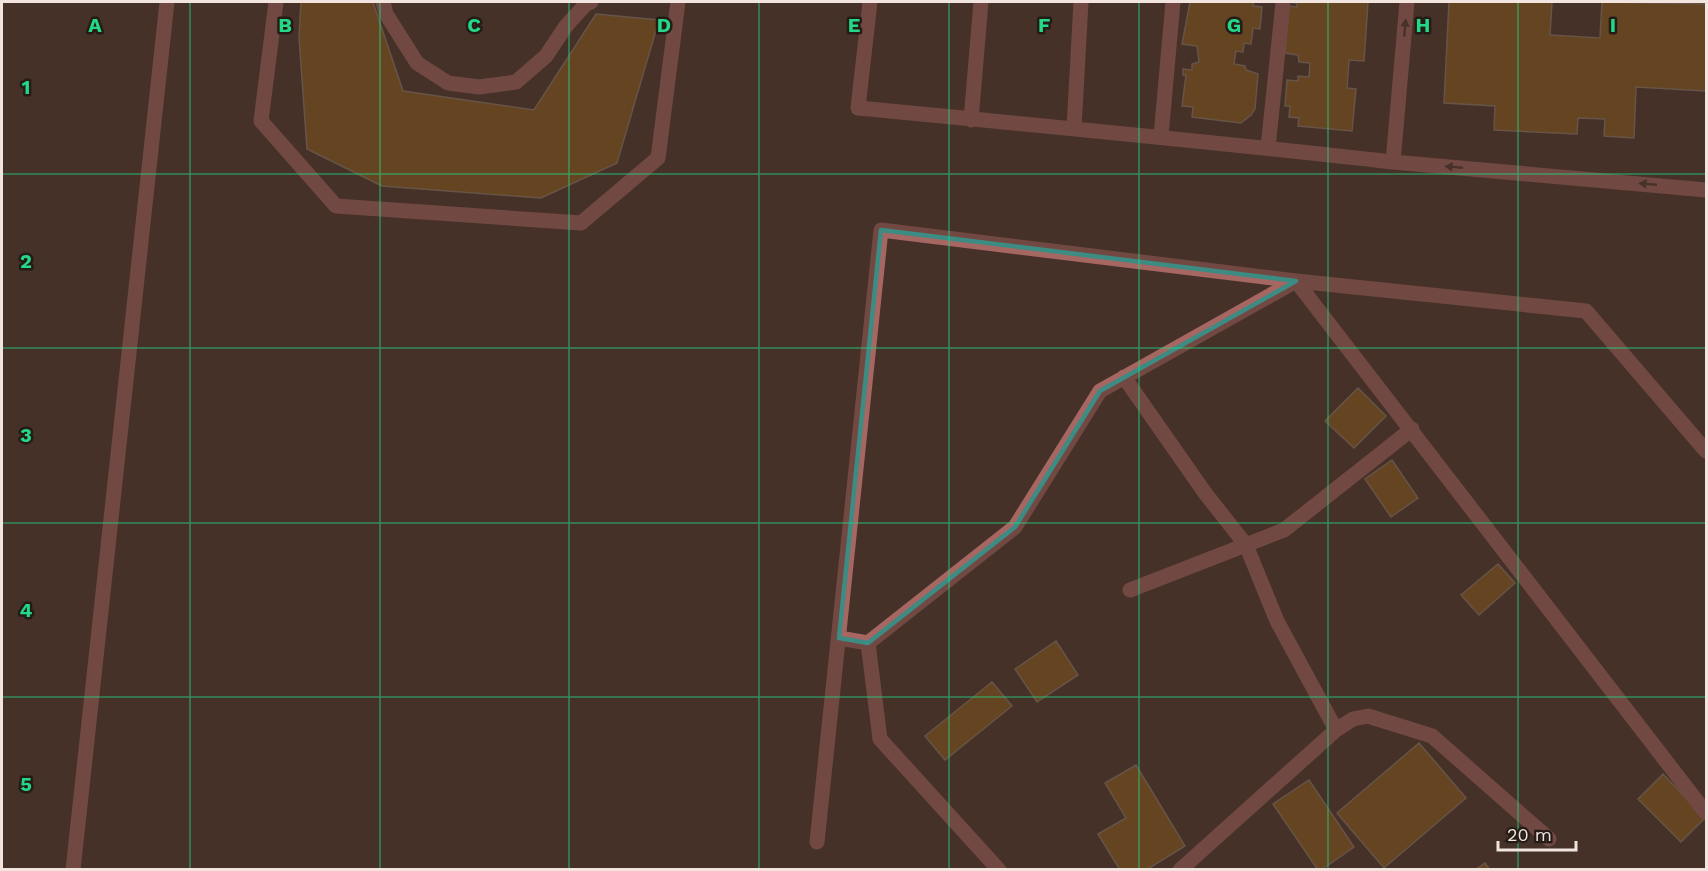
<svg xmlns="http://www.w3.org/2000/svg" width="1708" height="871" viewBox="0 0 1708 871" font-family="'Work Sans',sans-serif">
  <style>
    .building { fill: #8d5b1c; stroke: #8f7e6b; stroke-width: 1.5 }
    .lines { fill: none; stroke-linecap: round; stroke-linejoin: round }
    .minor { stroke: #a66662; stroke-width: 15 }
    .oneway { fill: #4c322e }
    .marked { fill: none; stroke: #3c8c84; stroke-width: 4.5; stroke-linejoin: round }
    .grid { fill: none; stroke: #23d886; stroke-width: 1.5; stroke-opacity: 0.55 }
    .grid-label { font-size: 20px; text-anchor: middle; font-weight: bold; fill: #23d886; stroke: #251c17; stroke-width: 5; stroke-linejoin: round; paint-order: stroke }
  </style>
  <rect width="100%" height="100%" fill="#463128"/>
  <path class="building" d="M301,2H373L403,91L534,110L596,14L659,20L617,163L541,198L382,186L307,149L299,37Z
    M1190,2H1254L1253,6L1262,7L1260,29L1253,28L1251,44L1244,43L1243,52L1236,51L1234,64L1245,66L1246,70L1258,74L1255,109L1251,115L1241,123L1192,117L1193,107L1182,106L1186,75H1183V69L1192,70V64L1199,62L1197,46L1182,44Z
    M1287,2H1368L1364,61L1349,60L1347,88L1356,89L1352,131L1298,126L1299,118L1289,117L1290,106H1285L1287,80L1298,81V76L1309,77L1310,63L1299,62L1298,55L1285,53L1289,6L1297,7V3Z
    M1449,2H1552L1550,35L1600,38L1602,2L1706,4V91L1636,87L1634,138L1604,136L1605,119L1578,118L1577,134L1494,130L1495,106L1444,103Z
    M1358,388L1386,416L1354,448L1325,421Z
    M1392,460L1418,498L1391,517L1365,479Z
    M1498,564L1515,583L1479,615L1461,595Z
    M1056,641L1078,675L1037,702L1015,669Z
    M992,682L1012,706L945,760L925,736Z
    M1419,743L1466,798L1384,868L1337,813Z
    M1136,765L1185,846L1146,870H1120L1098,834L1126,818L1105,783Z
    M1663,774L1705,818L1681,842L1638,799Z
    M1309,780L1354,847L1321,870H1318L1273,804Z
    M1485,863L1490,870H1475Z"/>
  <g class="lines">
    <path class="minor" d="M276,2L261,121L336,206L581,223L658,158L678,2
      M383,2L386,14L417,63L448,83L479,87L516,82L546,56L566,26L586,4L591,2
      M870,2L858,108C1036,125 1215,142 1393,162
      M1407,2L1393,162L1706,190
      M971,120L981,2
      M1074,128L1081,2
      M1161,136L1173,2
      M1268,148L1283,2
      M1124,377L1205,493L1246,545L1277,621L1336,730
      M1130,590L1284,530L1412,429
      M839,638L868,643L880,739L999,870
      M868,643L1015,527L1100,391L1296,281L1706,813
      M817,842L881,230L1296,281L1586,311L1706,451
      M73,870L167,2
      M1180,870L1336,730L1353,719L1368,716L1432,736L1549,839"/>
  </g>
  <defs><path id="oneway-solid" d="M-6-.8H1V-3.2L6.5 0L1 3.2V.8H-6Z" transform="scale(1.5)"/></defs>
  <g class="oneway">
    <use href="#oneway-solid" transform="translate(1405 28) rotate(-85)"/>
    <use href="#oneway-solid" transform="translate(1454 167) rotate(-175)"/>
    <use href="#oneway-solid" transform="translate(1648 184) rotate(-175)"/>
  </g>
  <path d="M0 0H1708V871H0ZM881,230L1296,281L1100,391L1015,527L868,643L839,638Z" fill="#463128" fill-opacity=".55" fill-rule="evenodd"/>
  <path class="marked" d="M881,230L1296,281L1100,391L1015,527L868,643L839,638Z"/>
  <path class="grid" d="M190,2V870M380,2V870M569,2V870M759,2V870M949,2V870M1139,2V870M1328,2V870M1518,2V870M2,174H1706M2,348H1706M2,523H1706M2,697H1706"/>
  <g class="grid-label">
    <text x="95" y="32">A</text>
    <text x="285" y="32">B</text>
    <text x="474" y="32">C</text>
    <text x="664" y="32">D</text>
    <text x="854" y="32">E</text>
    <text x="1044" y="32">F</text>
    <text x="1234" y="32">G</text>
    <text x="1423" y="32">H</text>
    <text x="1613" y="32">I</text>
    <text x="26" y="94">1</text>
    <text x="26" y="268">2</text>
    <text x="26" y="442">3</text>
    <text x="26" y="617">4</text>
    <text x="26" y="791">5</text>
  </g>
  <rect width="1708" height="871" fill="none" stroke="#f2e4de" stroke-width="6"/>
  <path d="M1498 841v9h78v-9" fill="none" stroke="#f2e4de" stroke-width="3"/>
  <text x="1507" y="841" font-size="18" fill="#f2e4de" stroke="#251c17" stroke-width="4.5" paint-order="stroke">20 m</text>
</svg>
